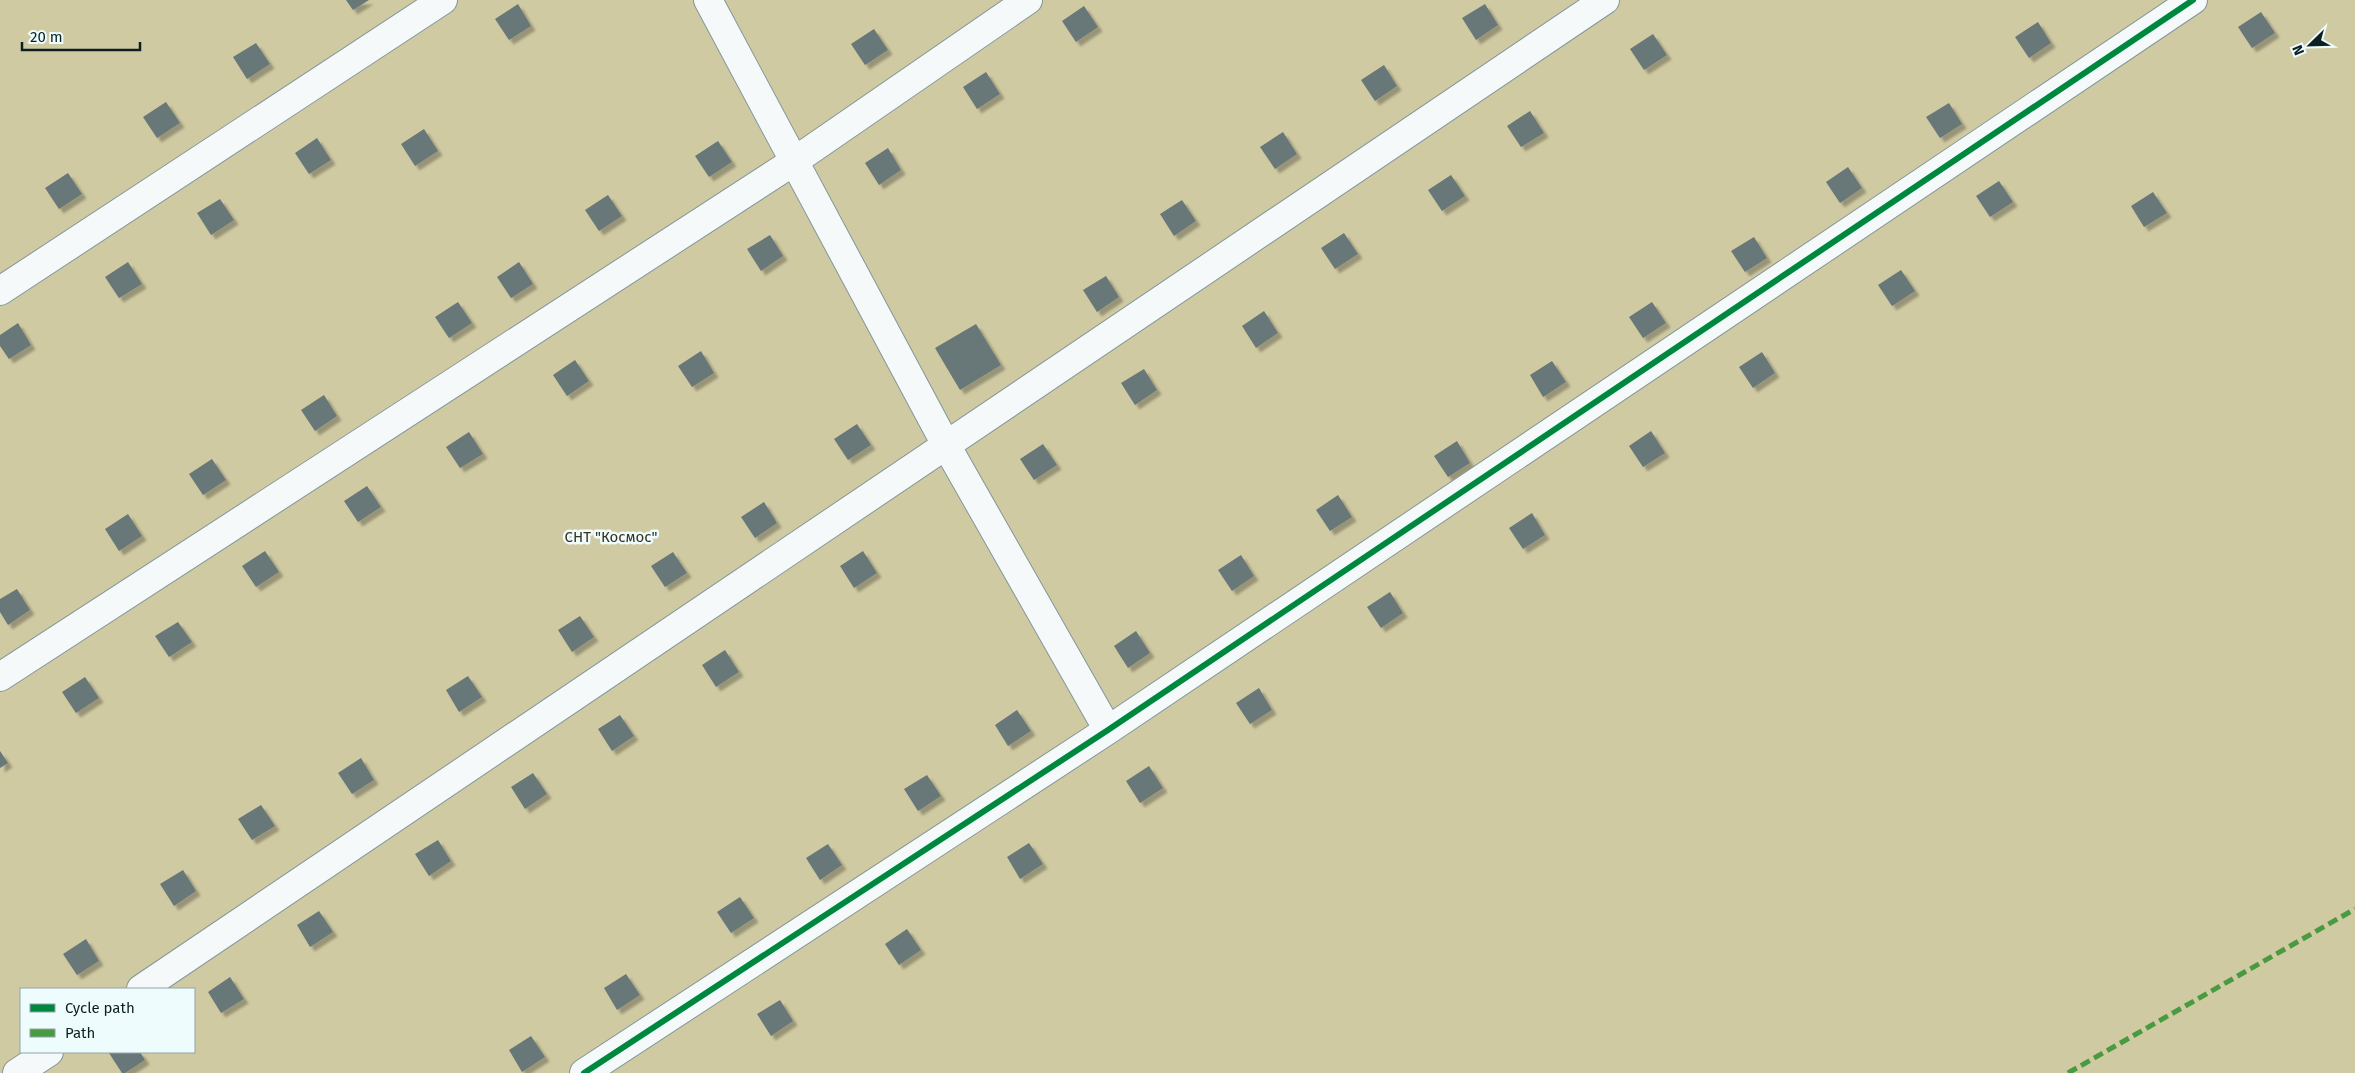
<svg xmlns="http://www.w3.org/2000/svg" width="2355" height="1073" viewBox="0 0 2355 1073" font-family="'Fira Sans',sans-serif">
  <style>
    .green { fill: #d0caa2; fill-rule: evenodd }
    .building { fill: #677778; filter: url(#shadow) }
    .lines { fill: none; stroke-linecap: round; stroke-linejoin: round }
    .minor-casing { stroke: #82979a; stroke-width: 30 }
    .minor { stroke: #f5f9fa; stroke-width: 28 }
    .quiet { stroke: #499a40; stroke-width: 5; stroke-dasharray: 10 5; stroke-linecap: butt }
    .cycleway-casing { stroke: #eefcfe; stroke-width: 9 }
    .cycleway { stroke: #00873e; stroke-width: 6 }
    .labels { text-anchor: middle; stroke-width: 5; stroke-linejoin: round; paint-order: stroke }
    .park-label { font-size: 15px; fill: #3b321d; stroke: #eefcfe }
  </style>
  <defs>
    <filter id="shadow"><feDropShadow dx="4.5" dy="4.5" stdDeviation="1" flood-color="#0004"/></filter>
  </defs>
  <rect width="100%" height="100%" fill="#bed8dc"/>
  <path class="green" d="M0,0H2355V1073H0ZM21,989H194V1052H21Z"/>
  <path class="building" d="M346,0H369L353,10Z
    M518,4L531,26L509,40L495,19Z
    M1485,4L1498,25L1476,40L1462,18Z
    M1084,6L1098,27L1076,42L1062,21Z
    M2261,12L2275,33L2252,48L2238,27Z
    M2038,22L2051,43L2029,58L2015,37Z
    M874,29L888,50L865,65L851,44Z
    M1653,34L1667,55L1644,70L1630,49Z
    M256,43L270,64L247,79L233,57Z
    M1384,65L1397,86L1375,101L1361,80Z
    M986,72L1000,94L977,109L963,87Z
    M166,102L180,123L157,138L143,117Z
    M1949,103L1962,124L1940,138L1926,117Z
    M1530,111L1544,133L1521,147L1507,126Z
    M424,129L438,151L415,166L401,144Z
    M1283,132L1297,154L1275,169L1260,147Z
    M317,138L331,160L309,174L295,153Z
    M718,141L732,162L709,177L695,156Z
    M888,148L901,170L879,185L865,163Z
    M1848,167L1862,188L1840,203L1826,182Z
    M68,173L82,194L59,209L45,188Z
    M1451,175L1465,196L1442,211L1428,190Z
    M1999,181L2013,202L1990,217L1976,196Z
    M2153,192L2167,213L2144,227L2131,206Z
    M608,195L622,216L599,231L585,210Z
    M220,199L234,220L211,235L197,213Z
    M1182,200L1196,221L1174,236L1160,214Z
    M1344,233L1358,254L1335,269L1321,248Z
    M770,235L783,256L761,271L747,249Z
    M1754,237L1767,258L1745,272L1731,251Z
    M128,262L142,284L119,298L105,277Z
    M519,262L533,284L511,298L497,277Z
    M1901,270L1915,291L1892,306L1878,285Z
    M1106,276L1119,297L1097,312L1083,290Z
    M458,302L472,323L449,338L435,317Z
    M1652,302L1666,323L1643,338L1629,317Z
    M1264,311L1278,333L1256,348L1242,326Z
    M18,323L31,345L9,359L0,346V335Z
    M976,324L1001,365L960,390L935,348Z
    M701,351L714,373L692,387L678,366Z
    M1762,352L1775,373L1753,388L1739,367Z
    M575,360L589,381L567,396L553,375Z
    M1552,361L1566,382L1543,397L1530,375Z
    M1144,369L1157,390L1135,405L1121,383Z
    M324,395L337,416L315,431L301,410Z
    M857,424L871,445L848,460L834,439Z
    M1651,431L1665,453L1643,467L1629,446Z
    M469,432L483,454L460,468L446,447Z
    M1457,441L1470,463L1448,477L1434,456Z
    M1043,444L1057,465L1034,480L1020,459Z
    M212,459L226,480L203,495L189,474Z
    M367,486L381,507L358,522L344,501Z
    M1338,495L1352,517L1330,531L1316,510Z
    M764,502L777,523L755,538L741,517Z
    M1532,513L1545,535L1523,549L1509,528Z
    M128,514L142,536L119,551L105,529Z
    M265,551L279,572L256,587L242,566Z
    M863,551L877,573L854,588L840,566Z
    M673,552L687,573L665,587L651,566Z
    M1241,555L1254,576L1232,591L1218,570Z
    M17,589L30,610L8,625L0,612V599Z
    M1390,592L1403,613L1381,628L1367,607Z
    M580,616L594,637L572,652L558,630Z
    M178,622L192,642L169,657L155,636Z
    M1136,631L1150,653L1128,668L1114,646Z
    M725,650L739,672L716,687L702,665Z
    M468,676L482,697L459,712L446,690Z
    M85,677L99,698L76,713L62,692Z
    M1259,688L1272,710L1250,724L1236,703Z
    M1017,710L1031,731L1008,746L995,725Z
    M620,715L634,736L612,751L598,729Z
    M0,751L8,763L0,768Z
    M361,758L374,780L352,794L338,773Z
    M1149,766L1163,788L1140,803L1126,781Z
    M533,773L547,794L525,809L511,787Z
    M927,775L941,796L918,811L904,789Z
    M261,805L275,826L252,840L238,819Z
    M438,840L451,861L429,876L415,854Z
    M1029,843L1043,864L1020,879L1007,857Z
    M828,844L842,865L820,880L806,858Z
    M183,870L196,891L174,906L160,884Z
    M740,897L754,918L731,933L717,912Z
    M319,911L333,932L310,947L297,925Z
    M907,929L921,950L899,965L885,944Z
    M86,939L99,961L77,975L63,954Z
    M626,974L640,995L617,1010L604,988Z
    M230,977L244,999L221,1013L208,992Z
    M780,1000L793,1021L771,1036L757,1014Z
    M531,1036L545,1057L522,1072L509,1050Z
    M111,1052H140L145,1060L125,1073H122L109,1053Z"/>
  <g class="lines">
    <g class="minor-casing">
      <path id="minor" d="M708,0L946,445L1108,730
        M0,291L443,0
        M0,677L793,162L1028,0
        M141,989L1605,0
        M17,1073L49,1052
        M584,1073L1108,730L2193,0"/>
    </g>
    <use href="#minor" class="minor"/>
    <path class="quiet" d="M2068,1073L2355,909"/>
    <g class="cycleway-casing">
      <path id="cycleway" d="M584,1073L1108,730L2193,0"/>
    </g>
    <use href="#cycleway" class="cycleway"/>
  </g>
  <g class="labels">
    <g class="park-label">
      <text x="611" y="542">СНТ "Космос"</text>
    </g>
  </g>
  <rect x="20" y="988" width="175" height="65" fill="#eefcfe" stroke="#94a4a6"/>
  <rect x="30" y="1004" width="25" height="8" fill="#00873e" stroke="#94a4a6"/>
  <text x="65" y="1013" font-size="15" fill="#0c2022">Cycle path</text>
  <rect x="30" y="1029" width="25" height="8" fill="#499a40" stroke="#94a4a6"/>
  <text x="65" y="1038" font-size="15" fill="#0c2022">Path</text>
  <g transform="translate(2310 45) rotate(247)" stroke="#eefcfe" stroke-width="4" paint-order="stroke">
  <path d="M0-4L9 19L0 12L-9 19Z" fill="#0c2022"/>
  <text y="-8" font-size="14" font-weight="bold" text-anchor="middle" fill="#0c2022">N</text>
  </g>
  <path d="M22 42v8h118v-8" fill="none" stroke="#0c2022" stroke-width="2.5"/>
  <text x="30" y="42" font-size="15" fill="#0c2022" stroke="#eefcfe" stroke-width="4" paint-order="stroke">20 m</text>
</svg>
